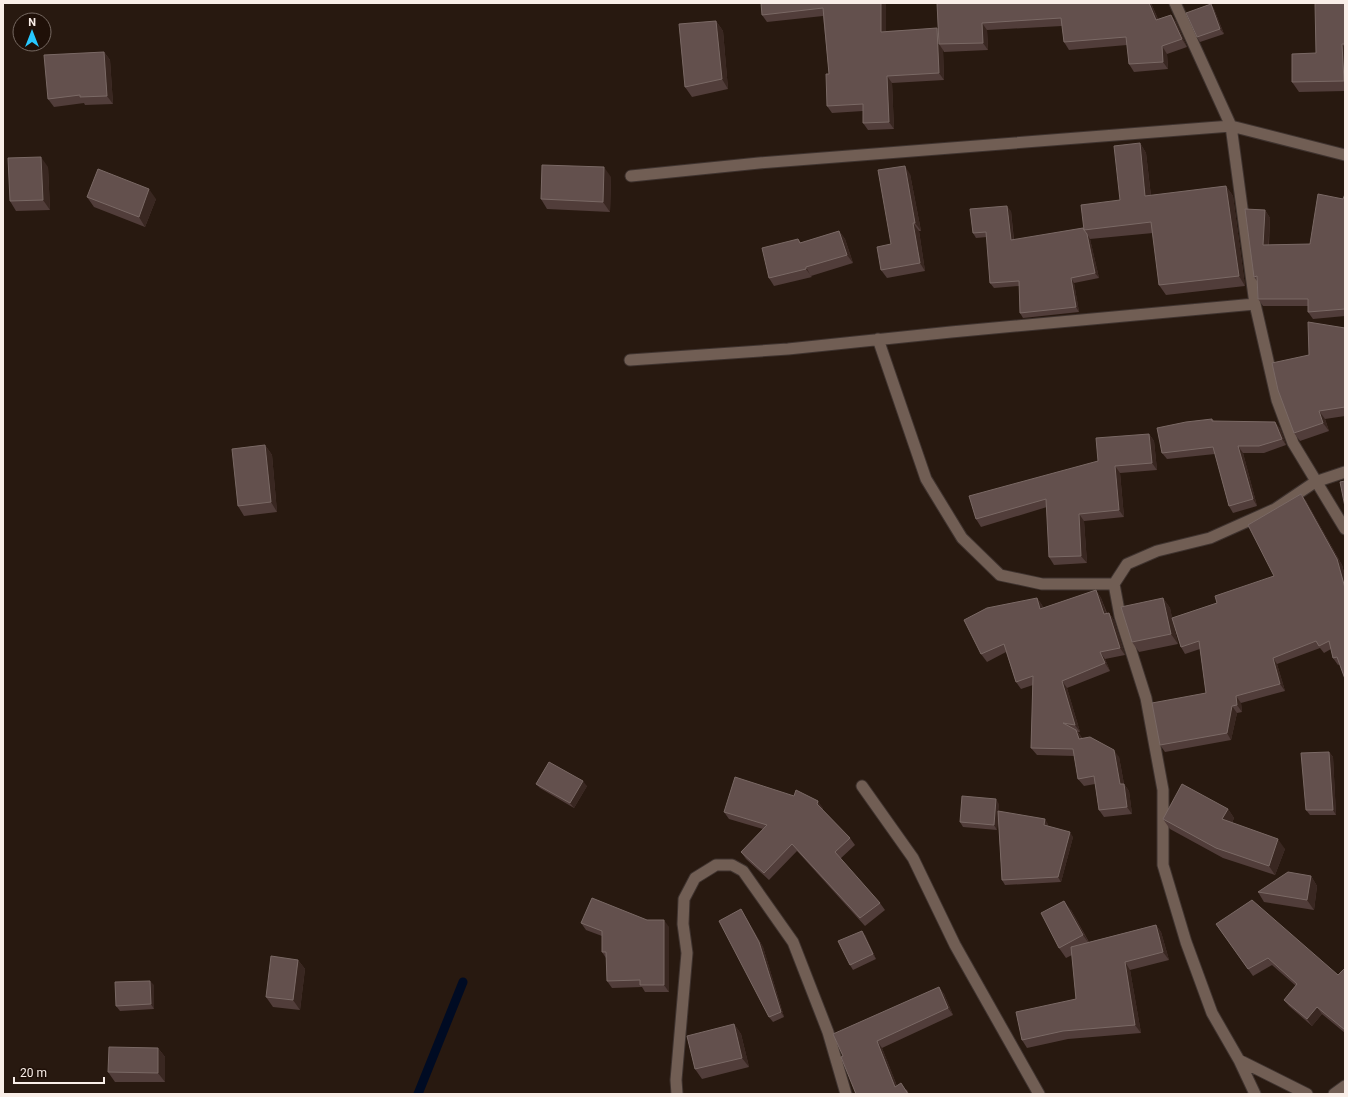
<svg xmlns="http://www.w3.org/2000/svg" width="1348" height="1097" viewBox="0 0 1348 1097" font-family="Roboto,sans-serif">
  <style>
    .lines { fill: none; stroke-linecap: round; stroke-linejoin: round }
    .stream { stroke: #000b23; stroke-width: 9 }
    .minor-casing { stroke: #3f332f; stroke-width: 13 }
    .minor { stroke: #715e54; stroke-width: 11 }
    .wall { fill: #513d3a }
    .shaded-wall { fill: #392721 }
    .building { fill: #63504d; stroke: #7a6965 }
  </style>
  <rect width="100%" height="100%" fill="#281910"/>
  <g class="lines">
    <path class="stream" d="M418,1094L463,982"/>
    <g class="minor-casing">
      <path id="minor" d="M1175,3L1231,126L1255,304L1277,400L1293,443L1345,529
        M631,176L759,163L1231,126L1345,155
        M878,339L926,479L962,538L1000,575L1042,584H1114
        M630,360L788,349L951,332L1255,304
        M862,786L913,858L955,945L1039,1094
        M1239,1060L1307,1094
        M677,1094L676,1080L687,953L683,924L684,899L695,878L716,865H732L743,871L793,942L828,1032L846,1094
        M1255,1094L1239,1060L1212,1013L1186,942L1163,865V790L1146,698L1120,616L1114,584L1127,564L1157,551L1210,538L1275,509L1315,482L1345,472
        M1334,1094L1345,1086"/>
    </g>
    <use href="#minor" class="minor"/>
  </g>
  <path class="wall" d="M761,3H886V31L938,29L937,3H1151L1158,19L1171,15L1176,22L1187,47L1167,54L1168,69L1134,72L1129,64L1127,45L1069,50L1064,42L1062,26L987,30L988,50L944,52L943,50L944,80L892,83L894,129L868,130L863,123V111L832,113L827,106L829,74L823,16L767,22L762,15Z
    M1345,3V91L1299,92L1292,82L1316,53Z
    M1211,4L1214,9L1224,34L1200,42L1197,37Z
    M716,21L723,31L728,89L692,97L685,87Z
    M104,52L110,60L113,104L85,105L84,103L54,107L48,99Z
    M1140,143L1146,153L1151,196L1226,186L1233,196L1245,286L1166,295L1159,285L1153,233L1090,239L1099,278L1074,283L1079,312L1023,318L1020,313L1019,286L994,288L990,283L987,237L976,238L973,233L1011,211L1014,240L1083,228L1120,200Z
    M48,167L50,210L16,211L10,201Z
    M910,174L921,231H919L925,271L887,278L881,270L891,244Z
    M611,177L610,212L547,209L541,199Z
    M1345,194V316L1313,319L1308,312V306H1263L1258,299L1257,281L1254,277L1265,210L1270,218L1269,245L1310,244L1343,199Z
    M87,197L156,199L145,227L94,207Z
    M839,231L845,239L853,263L811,276L812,277L774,286L769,278L798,239L801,243Z
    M1345,328V416L1325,419L1329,431L1300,441L1294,433L1309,355Z
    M1212,419L1214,421L1280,428L1286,445L1264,453H1243L1257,506L1233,513L1229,506L1215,454L1167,459L1162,453Z
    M1149,434L1154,441L1157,470L1120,473L1124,517L1084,521L1087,563L1054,565L1049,557L1047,507L981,527L976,519L1098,461Z
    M265,445L272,455L277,512L244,516L238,506Z
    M1301,494L1306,501L1342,565L1345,576V679L1340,664L1338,665L1333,658L1331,649L1324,653L1320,648L1277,664L1285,691L1241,703L1242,712L1237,713L1231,740L1165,752L1160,745L1206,693L1200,649L1185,654L1181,647L1172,620L1178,644L1139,652L1132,642L1163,598L1170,608L1172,618L1217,603L1274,576Z
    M1096,590L1101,598L1107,613H1109L1114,620L1125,655L1105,659L1110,671L1067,688L1080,732H1078L1082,738L1119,757L1124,784L1129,791L1132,814L1104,817L1099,810L1095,784L1084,786L1078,779L1074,756L1037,755L1031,748L1033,685L1021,689L1016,682L1006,652L987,662L981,654L1037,598L1042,605L1043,608Z
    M1329,752L1333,757L1336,815H1310L1306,810Z
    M536,784L587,786L574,808L540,788Z
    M999,804L998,811L1048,824V826L1073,837L1061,882L1005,885L1002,880L998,815L997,830L963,827L960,822Z
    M823,808L822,810L850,838L855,845L840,859L880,903L885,910L865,926L797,851L769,880L746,859L741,852L763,829L729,819L724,812Z
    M1228,809L1234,818L1232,823L1285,849L1275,875L1223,858L1170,829L1163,819Z
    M1311,876L1317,886L1314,910L1264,902L1258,892Z
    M1071,910L1089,942L1156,925L1161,932L1169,960L1130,970L1141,1033L1068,1039L1027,1048L1022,1040L1076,999L1072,955L1066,958L1059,948Z
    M744,914L763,947L784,1017L773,1022L769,1017Z
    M647,920L669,927V992H645L642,987L612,988L607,981L606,958L602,952V936L586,930L581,923Z
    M1216,924L1338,975L1345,970V1033L1322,1014L1312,1026L1289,1006L1284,1000L1296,986L1272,965L1253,976Z
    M865,935L876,959L853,970L850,965Z
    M298,960L305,969L300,1010L273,1007L266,997Z
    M154,985V1009L120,1011L116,1006Z
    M939,987L944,994L953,1015L882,1048L897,1086L907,1090L909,1094L843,1056Z
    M734,1024L741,1034L749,1067L702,1079L695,1069Z
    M158,1048L165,1057V1082H115L108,1072Z"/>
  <path class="shaded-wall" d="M881,3H886V39L881,32Z
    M1149,3H1151L1161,27L1156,20Z
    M1211,4L1214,9L1224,34L1220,29Z
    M1171,15L1176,22L1187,47L1182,39Z
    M716,21L723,31L728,89L722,79Z
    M982,23L987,30L988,50L983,43Z
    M937,28L942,35L939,44L943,50L944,80L939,73Z
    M1342,44L1345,47V83L1344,81Z
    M1162,46L1167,54L1168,69L1163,62Z
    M104,52L110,60L113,104L107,96Z
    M887,76L892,83L894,129L889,122Z
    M1140,143L1146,153L1152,206L1145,196Z
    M41,157L48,167L50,210L43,200Z
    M905,166L910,174L921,231L915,223Z
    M604,167L611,177L610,212L603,202Z
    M1226,186L1233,196L1245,286L1239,276Z
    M149,189L156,199L145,227L139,217Z
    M1007,206L1011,211L1014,245L1011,240Z
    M1265,210L1270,218L1268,252L1263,245Z
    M913,223L919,231L925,271L920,263Z
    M839,231L845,239L853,263L847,255Z
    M1087,234L1090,239L1099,278L1095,273Z
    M806,267L811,276L812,277L806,269Z
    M1071,278L1074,283L1079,312L1076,307Z
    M1319,411L1325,419L1329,431L1323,423Z
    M1275,422L1280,428L1286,445L1282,439Z
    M1149,434L1154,441L1157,470L1152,463Z
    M265,445L272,455L277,512L271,502Z
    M1238,446L1243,453L1257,506L1253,499Z
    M1115,466L1120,473L1124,517L1119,510Z
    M1301,494L1306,501L1342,565L1345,576V588Z
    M1079,514L1084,521L1087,563L1081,556Z
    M1096,590L1101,598L1109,621L1104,614Z
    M1037,598L1042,605L1045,617L1040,609Z
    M1163,598L1170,608L1178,644L1171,634Z
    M1109,613L1114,620L1125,655L1120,648Z
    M1100,652L1105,659L1110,671L1105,663Z
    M1273,658L1277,664L1285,691L1280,684Z
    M1062,681L1067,688L1080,732L1075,725Z
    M1236,696L1241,703L1242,712L1237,705Z
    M1232,706L1237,713L1231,740L1227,733Z
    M1076,730L1081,737L1084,746L1079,739Z
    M1114,750L1119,757L1124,784L1129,791L1132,814L1127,807L1120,784Z
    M1329,752L1333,757L1336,815L1333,810Z
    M583,781L587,786L574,808L570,803Z
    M996,799L999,804L997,830L994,825Z
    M818,801L823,808L822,811L817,804Z
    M1228,809L1234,818L1229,829L1222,819Z
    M1045,819L1048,824L1047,830L1044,825Z
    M1070,832L1073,837L1061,882L1058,877Z
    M1278,839L1285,849L1275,875L1269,866Z
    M1311,876L1317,886L1314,910L1307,900Z
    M1064,901L1071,910L1090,945L1083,935Z
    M741,909L744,914L763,947L784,1017L781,1012Z
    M664,920L669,927V992L664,985Z
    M1156,925L1161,932L1169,960L1163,952Z
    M862,931L865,935L876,959L873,954Z
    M298,960L305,969L300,1010L293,1000Z
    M1125,962L1130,970L1141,1033L1135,1025Z
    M150,981L154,985V1009L151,1004Z
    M939,987L944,994L953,1015L948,1008Z
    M1317,1007L1322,1014L1312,1026L1307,1019Z
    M734,1024L741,1034L749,1067L742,1058Z
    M877,1041L882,1048L900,1094L895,1087Z
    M158,1048L165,1057V1082L158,1073Z"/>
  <path class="building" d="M761,3H881V32L937,28L939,73L887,76L889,122L863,123V104L827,106L826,74H829L823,8L762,15Z
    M937,3H1149L1156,20L1171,15L1182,39L1162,46L1163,62L1129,64L1126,37L1064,42L1061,18L982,23L983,43L939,44Z
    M1315,3H1345V44H1342L1344,81L1292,82V54L1316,53Z
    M1211,4L1220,29L1197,37L1186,13Z
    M716,21L722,79L685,87L679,24Z
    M104,52L107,96L80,97V95L48,99L44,55Z
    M1140,143L1145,196L1226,186L1239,276L1159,285L1151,222L1084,230L1081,205L1120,200L1114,146Z
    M41,157L43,200L10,201L8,158Z
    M542,165L604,167L603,202L541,199Z
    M905,166L915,223H913L920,263L881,270L877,247L891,244L878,170Z
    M98,169L149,189L139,217L87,197Z
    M1318,194L1343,199L1345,194V309L1308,312V299H1258L1257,276L1254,277L1245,209L1265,210L1263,245L1310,244Z
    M1007,206L1011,240L1083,228L1084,230L1087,234L1095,273L1071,278L1076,307L1020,313L1019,281L990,283L986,232L973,233L970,209Z
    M839,231L847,255L806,267V269L769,278L762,248L798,239L800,243Z
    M1308,322L1345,328V407L1319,411L1323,423L1294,433L1278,390L1272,363L1309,355Z
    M1212,419V421L1275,422L1282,439L1259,446H1238L1253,499L1229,506L1213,447L1162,453L1157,428L1186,422Z
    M1149,434L1152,463L1115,466L1119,510L1079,514L1081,556L1049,557L1046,499L976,519L969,496L1098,461L1096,438Z
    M265,445L271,502L238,506L232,449Z
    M1345,481V507L1340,482Z
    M1301,494L1337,559L1345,588V679L1337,657L1333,658L1329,641L1319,646L1316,641L1273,658L1280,684L1236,696L1237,705L1232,706L1227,733L1160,745L1152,703L1206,693L1199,641L1181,647L1172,618L1217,603L1215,596L1274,576L1248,525Z
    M1096,590L1104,614L1109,613L1120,648L1100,652L1105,663L1062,681L1075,725L1063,723L1076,730L1079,739L1090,737L1114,750L1120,784H1124L1127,807L1099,810L1094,776L1078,779L1073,749L1031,748L1033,676L1016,682L1004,644L981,654L964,620L987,608L1037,598L1040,609Z
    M1163,598L1171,634L1132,642L1121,607Z
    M1329,752L1333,810H1306L1301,753Z
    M549,762L583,781L570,803L536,784Z
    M735,777L794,796L796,790L818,801L817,804L850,838L835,852L880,903L860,918L792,844L764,873L741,852L767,825L724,812Z
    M1182,784L1228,809L1222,819L1278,839L1269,866L1216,848L1163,819Z
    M962,796L996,799L994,825L960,822Z
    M998,811L1045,819L1044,825L1070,832L1058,877L1002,880Z
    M1288,872L1311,876L1307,900L1258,892Z
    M592,898L647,920H664V985H640V980L607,981L606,952H602V931L581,923Z
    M1252,900L1338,975L1344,969L1345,970V1030L1317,1007L1307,1019L1284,1000L1297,984L1268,958L1248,969L1216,924Z
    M1064,901L1083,935L1059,948L1041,913Z
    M741,909L759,942L781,1012L769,1017L719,921Z
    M1156,925L1163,952L1125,962L1135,1025L1063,1031L1022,1040L1016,1012L1076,999L1071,947Z
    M862,931L873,954L850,965L838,941Z
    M271,956L298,960L293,1000L266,997Z
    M150,981L151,1004L116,1006L115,982Z
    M939,987L948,1008L877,1041L895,1087L901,1083L908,1094H856L841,1057L843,1056L833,1034Z
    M734,1024L742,1058L695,1069L687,1036Z
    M109,1047L158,1048V1073L108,1072Z"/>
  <rect width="1348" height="1097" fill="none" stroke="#f9eee8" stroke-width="8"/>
  <g transform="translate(32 32)"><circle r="19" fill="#1f1008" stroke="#766962"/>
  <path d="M0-3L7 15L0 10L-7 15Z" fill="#27c8ff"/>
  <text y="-6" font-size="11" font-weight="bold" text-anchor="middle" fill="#f9eee8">N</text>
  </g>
  <path d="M14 1077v6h90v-6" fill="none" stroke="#f9eee8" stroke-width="2"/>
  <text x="20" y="1077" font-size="12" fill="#f9eee8" stroke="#1f1008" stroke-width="3" paint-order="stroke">20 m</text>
</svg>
